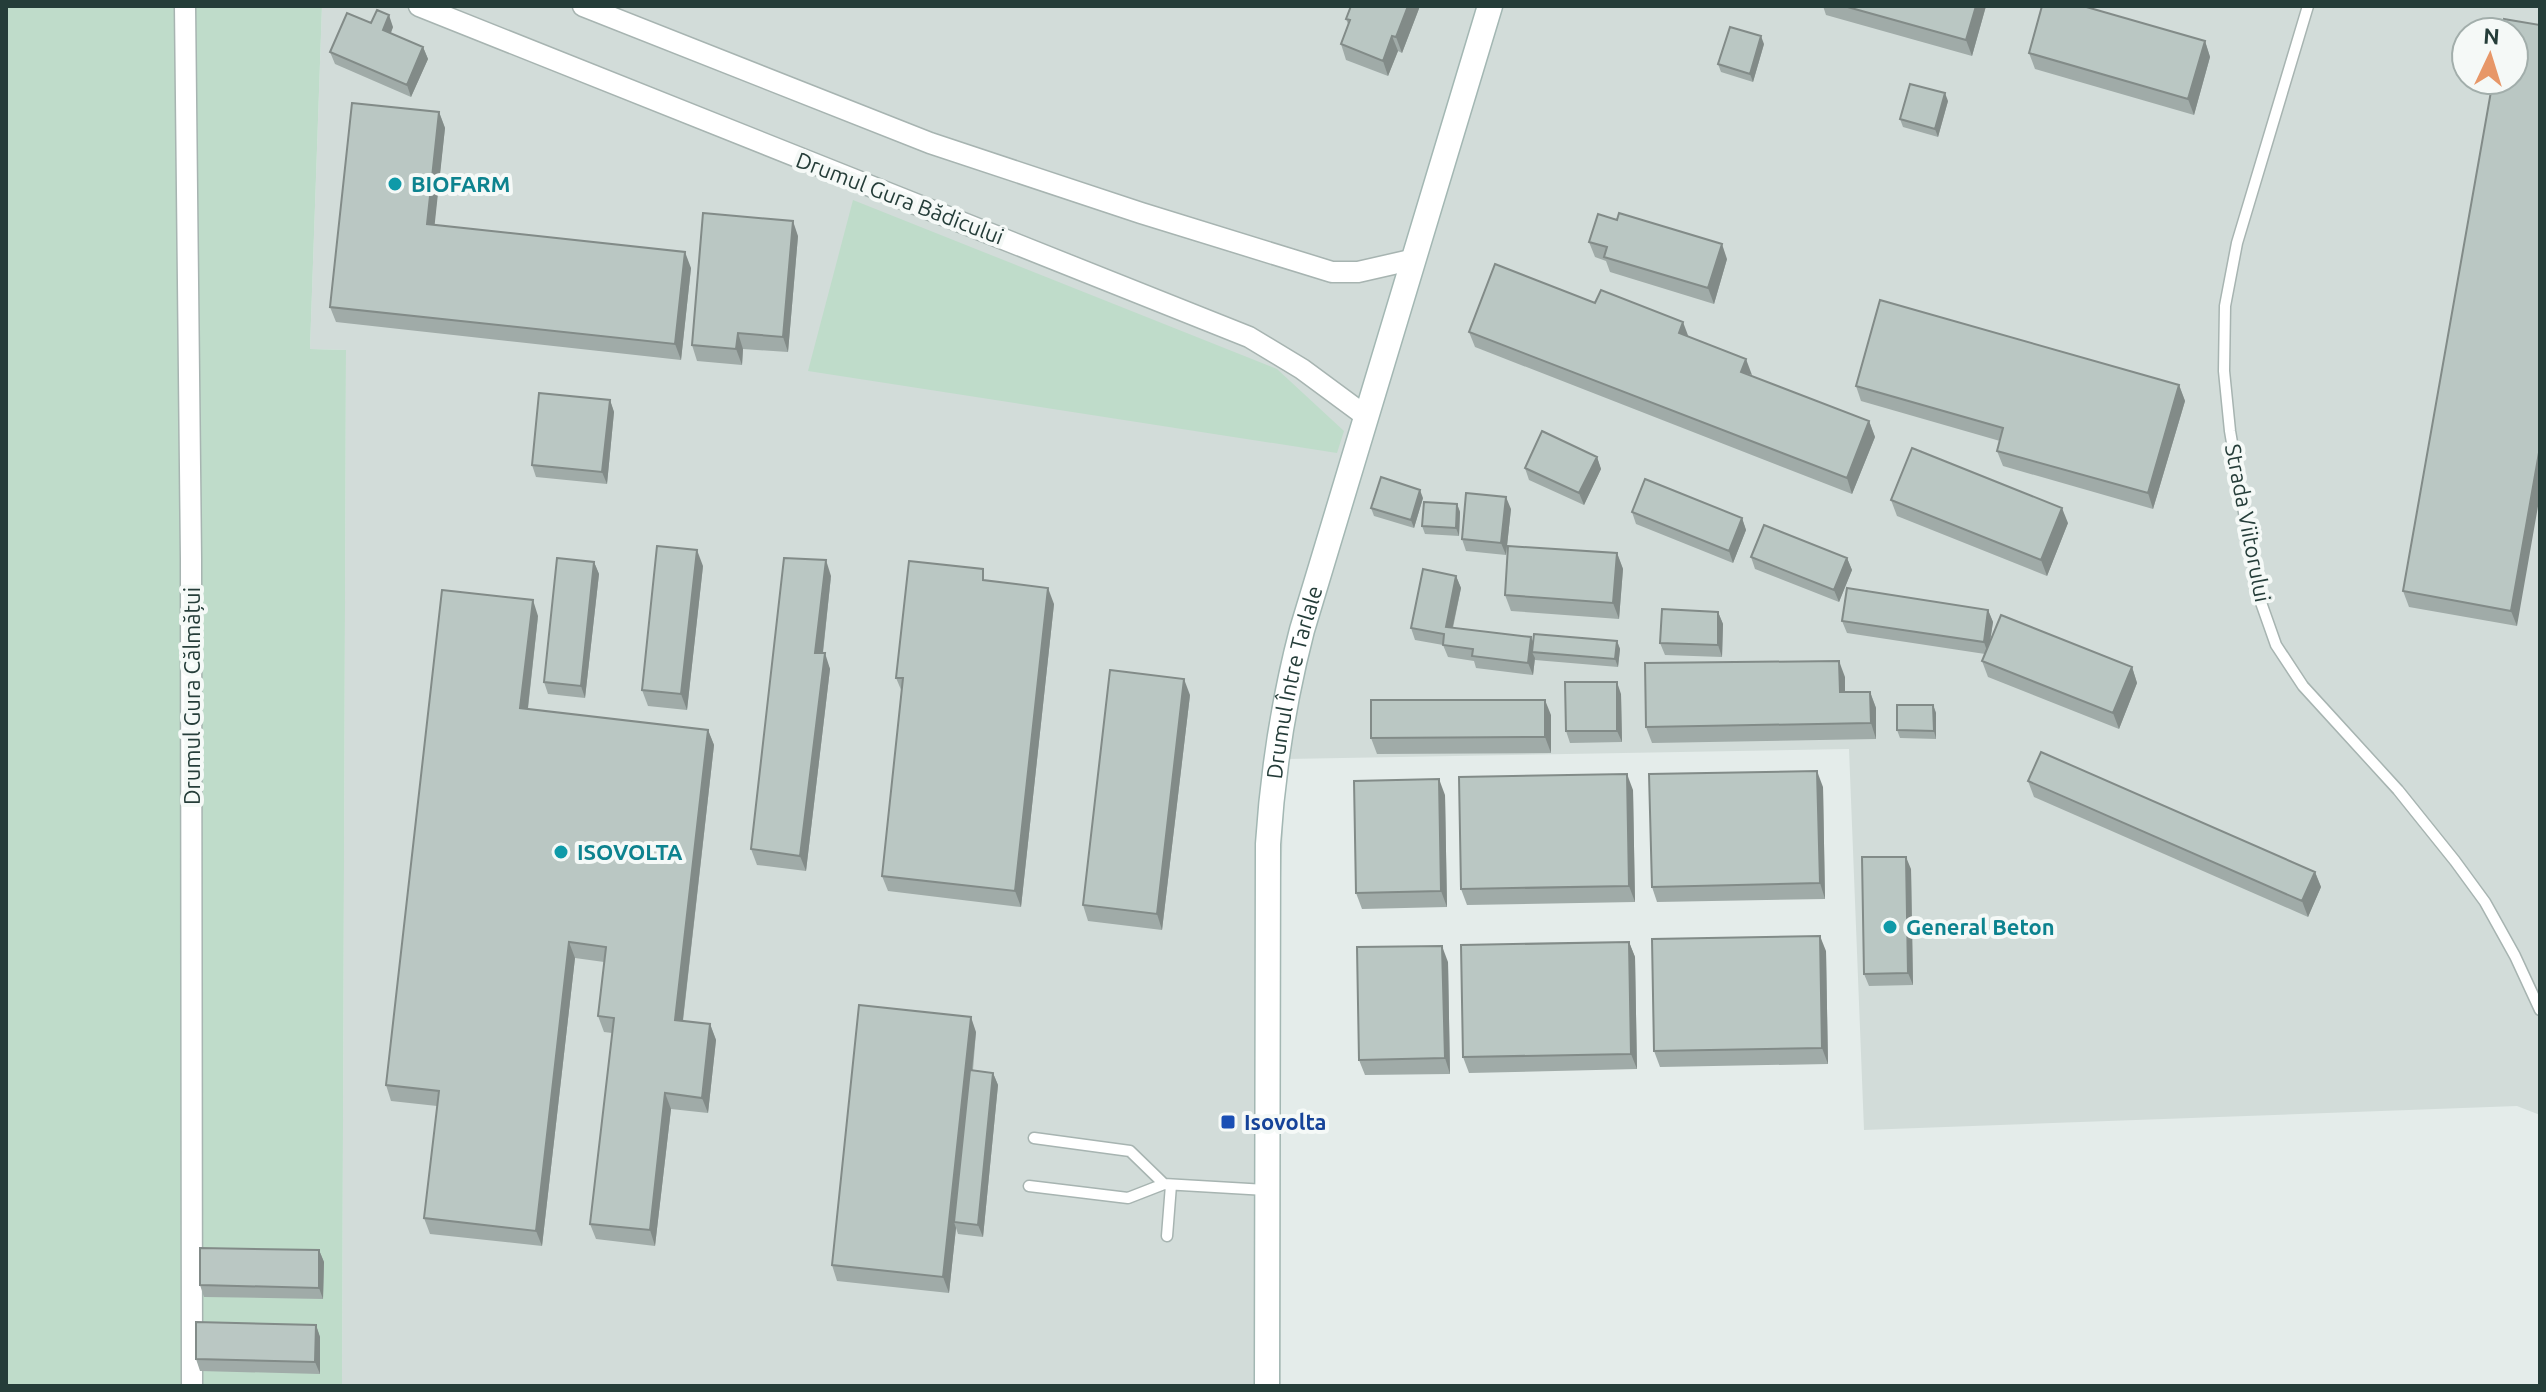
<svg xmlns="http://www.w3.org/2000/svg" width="2546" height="1392" viewBox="0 0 2546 1392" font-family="Ubuntu,sans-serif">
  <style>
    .built { fill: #d2dcd9; fill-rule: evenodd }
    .green { fill: #bfdcca }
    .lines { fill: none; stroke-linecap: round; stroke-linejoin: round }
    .lane-casing { stroke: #a7b4b1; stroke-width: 13 }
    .street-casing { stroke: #a7b4b1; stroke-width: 23 }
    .secondary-casing { stroke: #a3b7b3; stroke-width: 27 }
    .lane { stroke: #fff; stroke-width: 10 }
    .street { stroke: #fff; stroke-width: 20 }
    .secondary { stroke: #fff; stroke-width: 24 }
    .wall { fill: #a0aba8 }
    .shaded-wall { fill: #828b88 }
    .building { fill: #bac7c3; stroke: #828b88; stroke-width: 2 }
    .culture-dot { fill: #0f9aa8; stroke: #f5f9f7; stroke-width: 3 }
    .transit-dot { fill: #1a4fb4; stroke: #f5f9f7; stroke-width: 3 }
    .labels { text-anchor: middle; stroke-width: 8; stroke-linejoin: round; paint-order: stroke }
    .culture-label { font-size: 22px; font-weight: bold; fill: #0d838f; stroke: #f5f9f7; text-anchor: start }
    .street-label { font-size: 22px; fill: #253d39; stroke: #f5f9f7 }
    .transit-label { font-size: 22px; font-weight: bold; fill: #164399; stroke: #f5f9f7; text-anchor: start }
  </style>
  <rect width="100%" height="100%" fill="#e4ecea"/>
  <path class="built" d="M322,6H2540V1115L2517,1106L1864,1130L1849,749L1286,759L1280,901L1281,1386H342L346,350L310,349ZM2466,32H2514V80H2466Z"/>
  <path class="green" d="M6,6H322L310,349L346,350L342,1386H6Z
    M853,200L1277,369L1344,431L1337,453L808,371Z"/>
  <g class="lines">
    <g class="lane-casing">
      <path id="lane" d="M2308,6L2237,243L2225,306L2224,371L2230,431L2258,594L2276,645L2303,686L2398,790L2455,861L2485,902L2515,956L2540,1010
        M1034,1138L1130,1151L1164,1184
        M1029,1186L1128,1198L1164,1184L1266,1190
        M1167,1236L1171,1185"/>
    </g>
    <g class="street-casing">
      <path id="street" d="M185,6L191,559L192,1386
        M419,6L1249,337L1302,369L1367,417
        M583,6L930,143L1141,213L1332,272H1358L1415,259"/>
    </g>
    <g class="secondary-casing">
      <g id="secondary">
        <path id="s1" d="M1267,1386L1268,844C1273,768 1283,703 1302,630L1490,6"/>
      </g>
    </g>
    <use href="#lane" class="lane"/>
    <use href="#street" class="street"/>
    <use href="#secondary" class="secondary"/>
  </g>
  <path class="wall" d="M1420,6L1402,53L1398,51L1388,76L1346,60L1341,44L1348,24L1346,19Z
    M1823,6H1986L1972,56L1826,15Z
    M2504,19L2517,626L2409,607L2403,591Z
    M371,23L393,27L391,33L423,47L428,59L411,97L335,64L330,52Z
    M2205,41L2210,57L2194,115L2035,69L2029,53Z
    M1764,44L1753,82L1721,72L1718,64Z
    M1948,101L1938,137L1903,127L1900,119Z
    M439,112L445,128L434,225L691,268L681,360L336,322L330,307Z
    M798,236L788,352L743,349L742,365L697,361L692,345Z
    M1589,242L1727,259L1714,304L1610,272L1606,261L1595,257Z
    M1595,303L1689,337L1752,376L1869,421L1875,437L1852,494L1475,347L1469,332Z
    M2179,385L2185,401L2153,509L2003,466L1997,451L2000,441L1861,401L1856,386Z
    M610,400L614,412L607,484L536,477L532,465Z
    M1597,457L1601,469L1584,505L1529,480L1525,468Z
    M1423,498L1414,528L1374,516L1371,508Z
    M1891,500L2068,523L2047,576L1897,516Z
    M1457,504L1460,512L1459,536L1425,534L1422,526Z
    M1511,509L1506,555L1466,551L1462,539Z
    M1632,512L1742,518L1746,530L1733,563L1636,524Z
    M1617,553L1623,569L1619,619L1511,611L1505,595Z
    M1751,557L1847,558L1852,570L1839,602L1755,569Z
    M594,562L599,574L585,698L548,694L544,682Z
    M703,566L687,710L648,706L642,690Z
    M831,576L823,653L830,669L806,871L757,865L751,849Z
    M1456,576L1461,588L1453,628L1533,643L1617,641L1620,649L1618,667L1535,660V658L1533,675L1476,668L1474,661L1448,657L1443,645L1415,640L1411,628Z
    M987,580L1054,604L1021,907L888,891L882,876L902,692L896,678Z
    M1988,610L1993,622L1990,642L2132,667L2137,683L2119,729L1988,677L1982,661L1985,654L1847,633L1842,621Z
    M1718,612L1723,624L1722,657L1665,655L1660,643Z
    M538,616L528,709L708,730L714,745L683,1021L710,1024L716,1040L708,1113L671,1109L655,1246L596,1239L590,1224L612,1033L604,1032L598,1016L604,962L575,958L542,1246L430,1234L424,1218L437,1106L391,1101L386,1085Z
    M1845,677V692H1870L1876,708V739L1652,743L1646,727Z
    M1621,694L1622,742L1570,743L1566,731Z
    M1190,695L1162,930L1088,921L1083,905Z
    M1933,705L1936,713V739L1900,738L1897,730Z
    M1551,715V753L1377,754L1371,738Z
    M2028,781L2315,872L2321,887L2308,917L2034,797Z
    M1823,787L1825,899L1657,902L1652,887Z
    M1633,790L1635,902L1467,905L1461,889Z
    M1445,795L1447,907L1362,909L1356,893Z
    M1911,869L1913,985L1869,986L1864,974Z
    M1629,942L1635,957L1637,1069L1469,1073L1463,1057Z
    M1826,951L1828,1064L1660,1067L1654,1051Z
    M1448,962L1450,1074L1365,1075L1359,1060Z
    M976,1032L973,1070L993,1073L998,1085L983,1237L958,1234L956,1228L949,1293L837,1281L832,1265Z
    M319,1250L324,1262L323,1299L204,1297L200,1285Z
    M316,1325L320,1337V1374L200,1371L196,1359Z"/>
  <path class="shaded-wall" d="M1408,6H1420L1402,53L1396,37Z
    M1976,6H1986L1972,56L1966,40Z
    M389,15L393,27L387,42L383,30Z
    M1392,36L1398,51L1388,76L1383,61Z
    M1761,36L1764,44L1753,82L1750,74Z
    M2205,41L2210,57L2194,115L2188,99Z
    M423,47L428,59L411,97L407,85Z
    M1945,93L1948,101L1938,137L1935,129Z
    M439,112L445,128L433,240L427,224Z
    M793,221L798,236L788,352L783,337Z
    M1722,244L1727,259L1714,304L1708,288Z
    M685,252L691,268L681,360L675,344Z
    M1683,322L1689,338L1679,333Z
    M738,333L743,349L742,365L736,349Z
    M1746,359L1752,375L1741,372Z
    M2179,385L2185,401L2153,509L2148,493Z
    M610,400L614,412L607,484L602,472Z
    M1869,421L1875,437L1852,494L1847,478Z
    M2540,447V495L2517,626L2511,611Z
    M1597,457L1601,469L1584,505L1579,493Z
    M1420,490L1423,498L1414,528L1411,520Z
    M1506,497L1511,509L1506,555L1501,543Z
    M1457,504L1460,512L1459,536L1456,528Z
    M2062,508L2068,523L2047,576L2041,560Z
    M1742,518L1746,530L1733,563L1729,551Z
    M697,550L703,566L687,710L681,694Z
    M1617,553L1623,569L1619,619L1613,603Z
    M1847,558L1852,570L1839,602L1834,590Z
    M826,560L831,576L821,669L815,653Z
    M594,562L599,574L585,698L581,686Z
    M1456,576L1461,588L1450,639L1446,627Z
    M1048,588L1054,604L1021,907L1015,891Z
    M533,600L538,616L526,724L520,708Z
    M1988,610L1993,622L1988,654L1984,642Z
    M1718,612L1723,624L1722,657L1718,645Z
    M1531,637L1536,649L1532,652L1535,658L1533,675L1528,663Z
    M1617,641L1620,649L1618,667L1615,659Z
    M825,653L830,669L806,871L800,856Z
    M1839,661L1845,677V708L1840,692Z
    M2132,667L2137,683L2119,729L2113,713Z
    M1184,679L1190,695L1162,930L1157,914Z
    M1617,682L1621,694L1622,742L1617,731Z
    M1870,692L1876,708V739L1871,723Z
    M1545,700L1551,715V753L1545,737Z
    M1933,705L1936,713V739L1934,731Z
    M708,730L714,745L681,1036L675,1020Z
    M1817,771L1823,787L1825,899L1820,883Z
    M1627,774L1633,790L1635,902L1629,886Z
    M1439,779L1445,795L1447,907L1441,891Z
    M1906,857L1911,869L1913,985L1908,973Z
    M2315,872L2321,887L2308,917L2302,901Z
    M1820,936L1826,951L1828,1064L1822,1048Z
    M569,942L575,958L542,1246L536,1231Z
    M1629,942L1635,957L1637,1069L1631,1054Z
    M1442,946L1448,962L1450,1074L1445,1058Z
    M971,1017L976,1032L956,1222H954L956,1228L949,1293L943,1277Z
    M710,1024L716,1040L708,1113L702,1098Z
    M993,1073L998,1085L983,1237L978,1225Z
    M665,1093L671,1109L655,1246L650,1230Z
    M319,1250L324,1262L323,1299L319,1288Z
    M316,1325L320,1337V1374L315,1362Z"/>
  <path class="building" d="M1351,6H1408L1396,37L1392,36L1383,61L1341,44L1350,20L1346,19Z
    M1844,6H1976L1966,40Z
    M2042,6H2083L2205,41L2188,99L2029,53Z
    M377,10L389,15L383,30L423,47L407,85L330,52L347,13L371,23Z
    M2504,19L2540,25V447L2511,611L2403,591L2493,80H2514V32H2502Z
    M1730,27L1761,36L1750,74L1718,64Z
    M1910,84L1945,93L1935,129L1900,119Z
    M352,103L439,112L427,224L685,252L675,344L330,307Z
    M703,213L793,221L783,337L738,333L736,349L692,345Z
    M1619,213L1722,244L1708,288L1604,257L1607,247L1589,242L1598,214L1617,220Z
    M1495,264L1595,303L1601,290L1683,322L1679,333L1746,359L1741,372L1869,421L1847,478L1469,332Z
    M1880,300L2179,385L2148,493L1997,451L2003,428L1856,386Z
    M539,393L610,400L602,472L532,465Z
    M1542,431L1597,457L1579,493L1525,468Z
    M1912,448L2062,508L2041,560L1891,500Z
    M1381,477L1420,490L1411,520L1371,508Z
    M1645,479L1742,518L1729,551L1632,512Z
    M1466,493L1506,497L1501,543L1462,539Z
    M1424,502L1457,504L1456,528L1422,526Z
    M1764,525L1847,558L1834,590L1751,557Z
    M657,546L697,550L681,694L642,690Z
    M1508,546L1617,553L1613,603L1505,595Z
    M557,558L594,562L581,686L544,682Z
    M784,558L826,560L815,653H825L800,856L751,849Z
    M909,561L983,569V580L1048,588L1015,891L882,876L903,678H896Z
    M1423,569L1456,576L1446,627L1531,637L1528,663L1472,656L1473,649L1443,645L1444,634L1411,628Z
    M1847,588L1988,610L1984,642L1842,621Z
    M442,590L533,600L520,708L708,730L675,1020L710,1024L702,1098L665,1093L650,1230L590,1224L614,1018L598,1016L606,947L569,942L536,1231L424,1218L439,1091L386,1085Z
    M1662,609L1718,612V645L1660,643Z
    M2001,615L2132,667L2113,713L1982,661Z
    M1534,634L1617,641L1615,659L1532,652Z
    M1839,661L1840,692H1870L1871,723L1646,727L1645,663Z
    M1110,670L1184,679L1157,914L1083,905Z
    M1565,682H1617V731H1566Z
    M1371,700H1545V737L1371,738Z
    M1897,705H1933L1934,731L1897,730Z
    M2041,752L2315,872L2302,901L2028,781Z
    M1817,771L1820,883L1652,887L1649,774Z
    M1627,774L1629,886L1461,889L1459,777Z
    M1439,779L1441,891L1356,893L1354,781Z
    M1862,857H1906L1908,973L1864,974Z
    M1820,936L1822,1048L1654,1051L1652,939Z
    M1629,942L1631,1054L1463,1057L1461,945Z
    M1442,946L1445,1058L1359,1060L1357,947Z
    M859,1005L971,1017L943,1277L832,1265Z
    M970,1070L993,1073L978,1225L954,1222Z
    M200,1248L319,1250V1288L200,1285Z
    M196,1322L316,1325L315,1362L196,1359Z"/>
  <g class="culture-dot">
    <circle cx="395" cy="184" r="8"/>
    <circle cx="561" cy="852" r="8"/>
    <circle cx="1890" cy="927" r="8"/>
  </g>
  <rect class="transit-dot" x="1220" y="1114" width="16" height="16" rx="4"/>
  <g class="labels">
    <g class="culture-label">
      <text x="411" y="192">BIOFARM</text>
      <text x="577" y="860">ISOVOLTA</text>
      <text x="1906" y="935">General Beton</text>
    </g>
    <g class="street-label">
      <text transform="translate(900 198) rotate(21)" y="8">Drumul Gura Bădicului</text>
      <text transform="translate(2248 523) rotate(79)" y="8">Strada Viitorului</text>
      <text dy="8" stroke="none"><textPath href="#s1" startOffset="706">Drumul Între Tarlale</textPath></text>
      <text transform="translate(192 696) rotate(-90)" y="8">Drumul Gura Călmățui</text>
    </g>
    <g class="transit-label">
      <text x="1244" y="1130">Isovolta</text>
    </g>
  </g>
  <rect width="2546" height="1392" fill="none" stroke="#253d39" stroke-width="16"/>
  <g transform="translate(2490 56) rotate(4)"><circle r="38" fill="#f5f9f7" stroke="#a2aeab" stroke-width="2"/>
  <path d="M0-6L14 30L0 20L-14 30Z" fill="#e79768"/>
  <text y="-12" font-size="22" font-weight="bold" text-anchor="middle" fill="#253d39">N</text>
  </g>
</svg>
